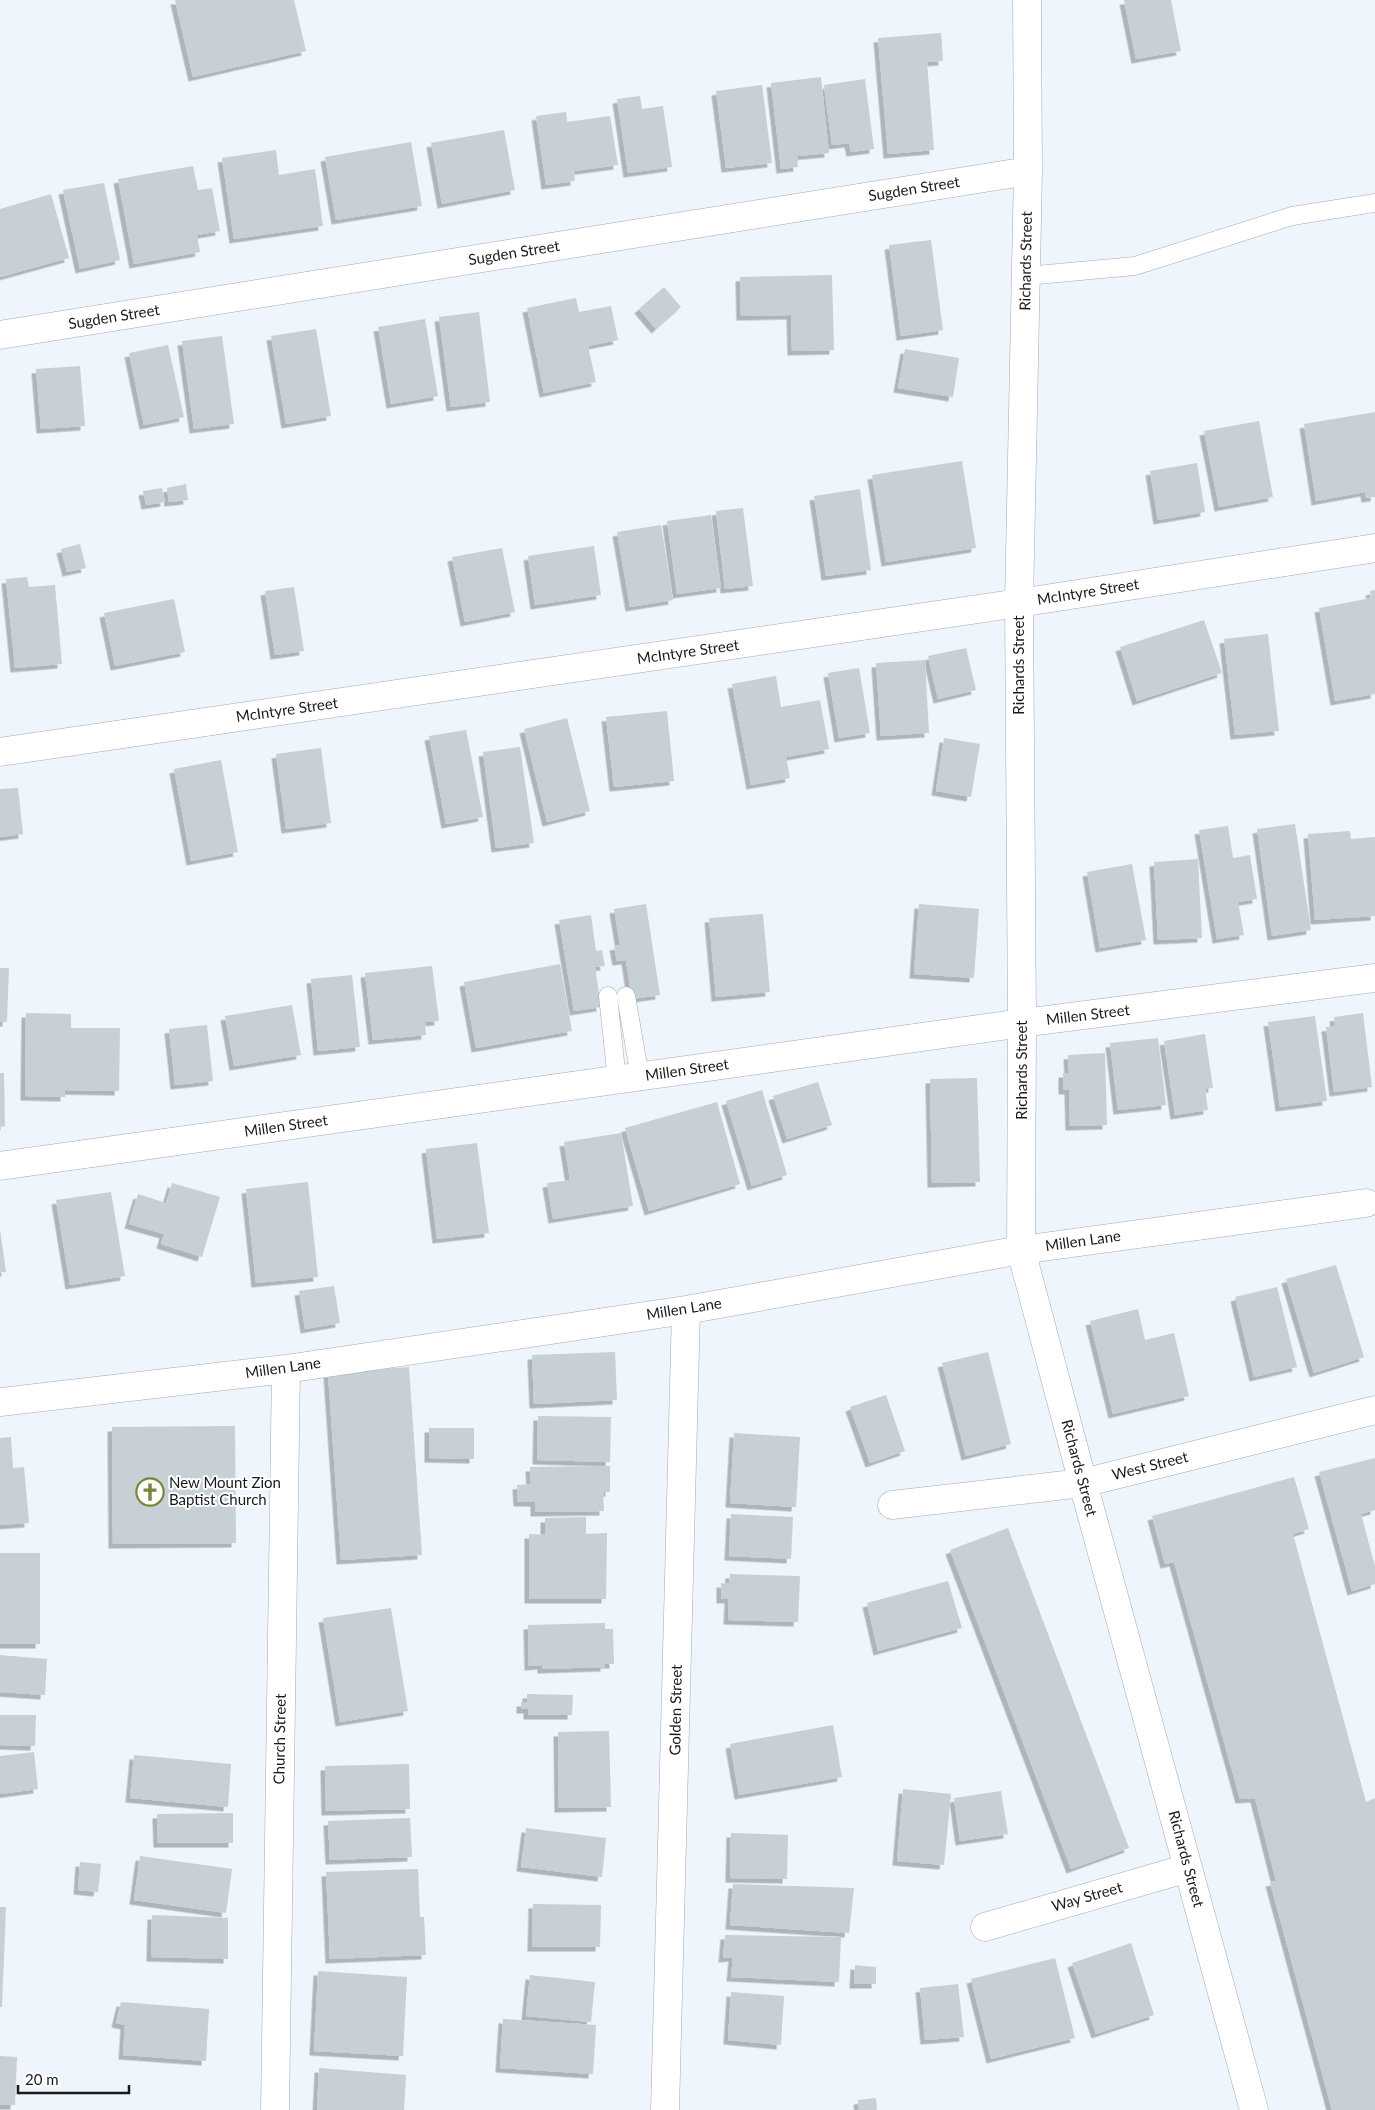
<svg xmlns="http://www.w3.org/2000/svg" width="1375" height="2110" viewBox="0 0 1375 2110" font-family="Lato,sans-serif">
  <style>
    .building { fill: #c6d0d5; filter: url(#shadow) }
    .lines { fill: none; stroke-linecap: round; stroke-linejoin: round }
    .lane-casing { stroke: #a4aab2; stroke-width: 19 }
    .street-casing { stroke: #a4aab2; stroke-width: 29 }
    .lane { stroke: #fff; stroke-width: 18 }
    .street { stroke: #fff; stroke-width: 28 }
    .labels { text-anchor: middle; stroke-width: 4; stroke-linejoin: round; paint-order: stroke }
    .street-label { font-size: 15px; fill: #181a1d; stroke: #fff }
    .poi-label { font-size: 15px; fill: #181a1d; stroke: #fff; text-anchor: start }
  </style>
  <defs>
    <filter id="shadow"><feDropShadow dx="-4.5" dy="4.5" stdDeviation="0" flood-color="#0004"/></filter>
  </defs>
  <rect width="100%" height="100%" fill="#eef5fd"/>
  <path class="building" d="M175,0H294L306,51L193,77Z
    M1124,0H1171L1181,51L1136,59Z
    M941,33L943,61L927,62L934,150L888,154L878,38Z
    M821,77L829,153L797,156L798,167L781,169L771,83Z
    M865,79L874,149L851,152L849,143L832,145L824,85Z
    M762,85L772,163L726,168L716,91Z
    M640,96L642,109L663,106L672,167L628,173L617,99Z
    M566,112L567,122L610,116L618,165L574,171L575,181L546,185L536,116Z
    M504,130L515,190L442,204L431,143Z
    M411,142L422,206L336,220L325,157Z
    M276,150L279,175L315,169L323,226L234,239L222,158Z
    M193,166L198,190L212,188L220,231L197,235L200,252L134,264L118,179Z
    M104,183L120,260L80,269L63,190Z
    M51,194L69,258L0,277V209Z
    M931,240L943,330L901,336L889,245Z
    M832,275L834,350L792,351L791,315L741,316L740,277Z
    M664,287L681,307L656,329L639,309Z
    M576,298L579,312L611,306L618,340L588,346L596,382L544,393L527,308Z
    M479,312L490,402L451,407L439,317Z
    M425,319L438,396L391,404L378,327Z
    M316,329L331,416L286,424L271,336Z
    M222,336L234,424L194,429L182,341Z
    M168,345L184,417L144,425L129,353Z
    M905,349L959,358L953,397L898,388Z
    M80,366L85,426L41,429L36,369Z
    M1375,412V497L1366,498L1365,492L1316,501L1304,424Z
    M1259,421L1273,497L1219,507L1204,431Z
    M962,461L976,548L886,562L872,475Z
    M1197,463L1205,512L1158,520L1150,471Z
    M186,484L188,500L169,502L167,488Z
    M162,488L165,502L146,505L143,491Z
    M860,489L871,570L826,576L814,496Z
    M743,508L753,586L725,589L716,511Z
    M711,515L721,588L677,594L667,521Z
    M661,525L673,600L630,607L617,532Z
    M80,544L86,568L67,572L61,549Z
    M594,546L601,595L535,605L528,556Z
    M502,548L515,612L465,622L452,557Z
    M27,577L29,587L55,585L62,664L15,668L6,579Z
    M294,587L304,651L275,655L265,591Z
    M1375,590V694L1335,701L1319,608L1371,598L1370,591Z
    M174,599L185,652L115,666L104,613Z
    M1204,620L1222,673L1137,701L1120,647Z
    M1268,634L1279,731L1235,735L1224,639Z
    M966,648L976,690L938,699L928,656Z
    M925,660L929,733L881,736L876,663Z
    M859,668L870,733L839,738L828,673Z
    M776,676L781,707L820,700L829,749L786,757L790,778L751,785L732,684Z
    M667,711L674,781L614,787L606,717Z
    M567,718L590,811L547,822L524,729Z
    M466,730L483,817L446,824L429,736Z
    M944,738L980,744L971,797L936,791Z
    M520,747L534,843L496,848L483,752Z
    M321,748L331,823L286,829L276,754Z
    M221,760L238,852L191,861L174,769Z
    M18,788L23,834L0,837V789Z
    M1295,824L1311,930L1272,936L1257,829Z
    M1228,826L1233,858L1250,855L1257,899L1238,902L1244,935L1217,939L1199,830Z
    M1350,831L1351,839L1375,837V916L1315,920L1308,834Z
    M1198,859L1202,938L1158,940L1154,862Z
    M1132,864L1146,940L1100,948L1087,872Z
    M646,904L660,995L632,999L626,960L617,961L614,946L620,945L614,909Z
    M919,904L979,909L974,978L914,974Z
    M763,914L770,992L716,997L709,918Z
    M591,915L596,951L602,950L605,966L595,967L601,1007L574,1011L559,920Z
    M560,964L572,1031L476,1048L464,982Z
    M432,966L439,1021L425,1022L426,1035L373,1040L365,973Z
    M0,968H9L7,1022H0Z
    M352,975L360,1047L318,1051L311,979Z
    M292,1005L301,1055L234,1066L225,1016Z
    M26,1013L71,1014V1028H120L119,1091L65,1090V1097L25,1096Z
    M1363,1013L1372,1087L1334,1092L1326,1027L1335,1026L1334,1017Z
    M1315,1016L1327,1101L1280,1107L1268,1022Z
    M207,1025L213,1081L175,1085L169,1029Z
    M1205,1034L1213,1088L1205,1089L1208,1110L1175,1115L1164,1041Z
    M1158,1038L1166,1105L1118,1110L1110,1043Z
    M1105,1053L1107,1125L1070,1126L1069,1090H1063V1073H1069L1068,1055Z
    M0,1073H4L5,1126L0,1127Z
    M977,1078L980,1182L932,1183L930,1079Z
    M818,1082L832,1125L787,1139L773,1096Z
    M762,1090L787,1175L752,1186L726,1101Z
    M717,1102L740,1184L649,1211L625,1128Z
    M621,1133L633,1206L553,1219L547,1183L570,1180L564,1142Z
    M477,1143L489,1233L437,1239L426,1149Z
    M308,1182L318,1277L256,1283L246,1189Z
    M172,1183L220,1197L202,1257L161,1244L164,1234L129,1224L138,1194L166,1203Z
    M111,1192L125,1276L70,1285L56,1200Z
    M0,1229L6,1272H0Z
    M1336,1265L1364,1357L1314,1373L1286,1279Z
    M334,1286L340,1323L305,1329L299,1291Z
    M1277,1287L1297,1367L1254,1377L1235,1297Z
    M1138,1309L1145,1340L1174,1333L1189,1396L1113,1414L1090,1321Z
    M615,1352L617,1400L534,1404L532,1355Z
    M988,1352L1011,1444L966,1456L942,1363Z
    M409,1367L422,1555L341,1560L328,1373Z
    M886,1395L905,1451L870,1463L850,1407Z
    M538,1416L611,1417L610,1462L537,1460Z
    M235,1426L236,1543L113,1544L112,1427Z
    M429,1428H474V1459L429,1458Z
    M734,1433L800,1437L796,1507L730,1503Z
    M11,1437L13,1468L24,1467L29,1523L0,1525V1438Z
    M1375,1458V1510L1361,1514L1375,1566V1584L1352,1591L1319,1472Z
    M610,1466V1492H603L604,1511L535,1512V1502H518L517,1485L531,1484L530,1467Z
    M1294,1477L1309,1529L1293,1534L1366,1802L1375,1798V2110H1332L1270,1882L1276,1881L1255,1798L1240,1799L1174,1562L1165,1564L1152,1516Z
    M731,1514L793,1517L791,1559L729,1556Z
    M586,1517V1534L607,1533L606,1599H529V1534L545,1535V1518Z
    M1008,1528L1129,1848L1071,1869L950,1550Z
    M0,1553H40V1644H0Z
    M730,1574L800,1576L798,1622L728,1620L729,1599H721V1583L729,1584Z
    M948,1581L962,1628L878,1651L867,1603Z
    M391,1608L408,1711L340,1722L323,1618Z
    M605,1623V1629H613L614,1664H605V1667L542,1669V1665L529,1666L528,1625Z
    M0,1655L47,1659L45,1695L0,1692Z
    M527,1694L573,1695L572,1715H528V1709H521V1702H527Z
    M0,1715H36L35,1746L0,1745Z
    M833,1725L842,1777L739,1795L730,1744Z
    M609,1731L611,1807L559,1808L558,1732Z
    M34,1752L38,1789L0,1794V1756Z
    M134,1755L231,1764L228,1807L130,1798Z
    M409,1764L410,1809L326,1811L325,1766Z
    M903,1789L951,1794L944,1865L897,1861Z
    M1001,1791L1008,1834L960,1841L954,1798Z
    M233,1813V1843H158L157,1814Z
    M410,1818L412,1857L330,1860L328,1821Z
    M526,1828L606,1838L602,1877L521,1867Z
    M731,1833L788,1835L787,1879L730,1878Z
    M140,1856L232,1869L226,1913L134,1900Z
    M80,1862L101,1864L98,1892L78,1890Z
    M418,1869L420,1917H424L426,1955L330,1959L326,1872Z
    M733,1884L854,1888L849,1933L730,1925Z
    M533,1904L601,1905L600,1947H532Z
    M0,1907H6L2,2007H0Z
    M152,1915L228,1918V1959L151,1957Z
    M725,1935L841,1937L839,1982L731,1977L733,1957L723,1958Z
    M1131,1943L1154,2015L1096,2034L1072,1963Z
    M1055,1958L1075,2038L991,2059L971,1979Z
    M855,1965L876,1967V1984H854Z
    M318,1971L407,1977L403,2056L314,2051Z
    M530,1975L595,1982L591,2022L526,2016Z
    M958,1984L964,2037L925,2040L920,1988Z
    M731,1992L784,1996L781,2045L728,2040Z
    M121,2002L209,2009L206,2061L123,2055L125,2025L116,2023Z
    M503,2019L596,2025L593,2074L500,2068Z
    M0,2056L17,2057L15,2105H0Z
    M319,2068L406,2075L404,2110H317Z
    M876,2098L877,2110H859L858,2100Z"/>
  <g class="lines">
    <g class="lane-casing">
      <path id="lane" d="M1026,276L1135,266L1292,216L1375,203
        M608,996L617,1080
        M626,996L640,1077"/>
    </g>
    <g class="street-casing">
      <path id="street" d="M1027,0L1028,171L1019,603L1022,1023L1021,1250L1083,1483L1254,2110
        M0,335L1028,171
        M0,752L1019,603L1375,548
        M0,1166L1022,1023L1375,978
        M0,1402L286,1369L686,1310L1021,1250L1366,1203
        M892,1505L1083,1483L1375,1410
        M985,1927L1188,1868
        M275,2110L286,1369
        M665,2110L686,1310"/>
    </g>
    <use href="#lane" class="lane"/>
    <use href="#street" class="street"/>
  </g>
  <defs>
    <g id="church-ring" transform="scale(1.4375)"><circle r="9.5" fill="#fff" stroke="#778534" stroke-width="1.5"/><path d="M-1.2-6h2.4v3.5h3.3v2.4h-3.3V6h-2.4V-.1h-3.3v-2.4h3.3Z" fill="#778534"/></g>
  </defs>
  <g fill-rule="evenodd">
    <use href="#church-ring" x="150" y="1492"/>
  </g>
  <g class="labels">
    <g class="street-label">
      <text transform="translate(914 189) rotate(-9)" y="5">Sugden Street</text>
      <text transform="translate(514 253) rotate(-9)" y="5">Sugden Street</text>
      <text transform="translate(1026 261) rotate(-89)" y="5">Richards Street</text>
      <text transform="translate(114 317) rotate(-9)" y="5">Sugden Street</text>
      <text transform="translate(1088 592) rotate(-9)" y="5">McIntyre Street</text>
      <text transform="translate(688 652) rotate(-8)" y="5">McIntyre Street</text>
      <text transform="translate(1019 665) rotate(-90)" y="5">Richards Street</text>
      <text transform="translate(287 710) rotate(-8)" y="5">McIntyre Street</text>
      <text transform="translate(1088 1015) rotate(-7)" y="5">Millen Street</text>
      <text transform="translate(687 1070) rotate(-8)" y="5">Millen Street</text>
      <text transform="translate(1022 1070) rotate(-90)" y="5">Richards Street</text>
      <text transform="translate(286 1126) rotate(-8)" y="5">Millen Street</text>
      <text transform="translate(1083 1241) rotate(-8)" y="5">Millen Lane</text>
      <text transform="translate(684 1309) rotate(-9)" y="5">Millen Lane</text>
      <text transform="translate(283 1368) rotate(-8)" y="5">Millen Lane</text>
      <text transform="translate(1150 1466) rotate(-14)" y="5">West Street</text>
      <text transform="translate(1079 1468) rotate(75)" y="5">Richards Street</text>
      <text transform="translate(676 1710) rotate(-89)" y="5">Golden Street</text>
      <text transform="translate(280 1739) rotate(-89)" y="5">Church Street</text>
      <text transform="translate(1186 1859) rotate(75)" y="5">Richards Street</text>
      <text transform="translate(1087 1897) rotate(-16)" y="5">Way Street</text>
    </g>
    <g class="poi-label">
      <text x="169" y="1488">New Mount Zion<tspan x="169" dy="17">Baptist Church</tspan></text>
    </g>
  </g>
  <path d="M18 2085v8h111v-8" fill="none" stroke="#181a1d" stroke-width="2.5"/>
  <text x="25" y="2085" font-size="15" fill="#181a1d" stroke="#ffffff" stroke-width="4" paint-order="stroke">20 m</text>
</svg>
